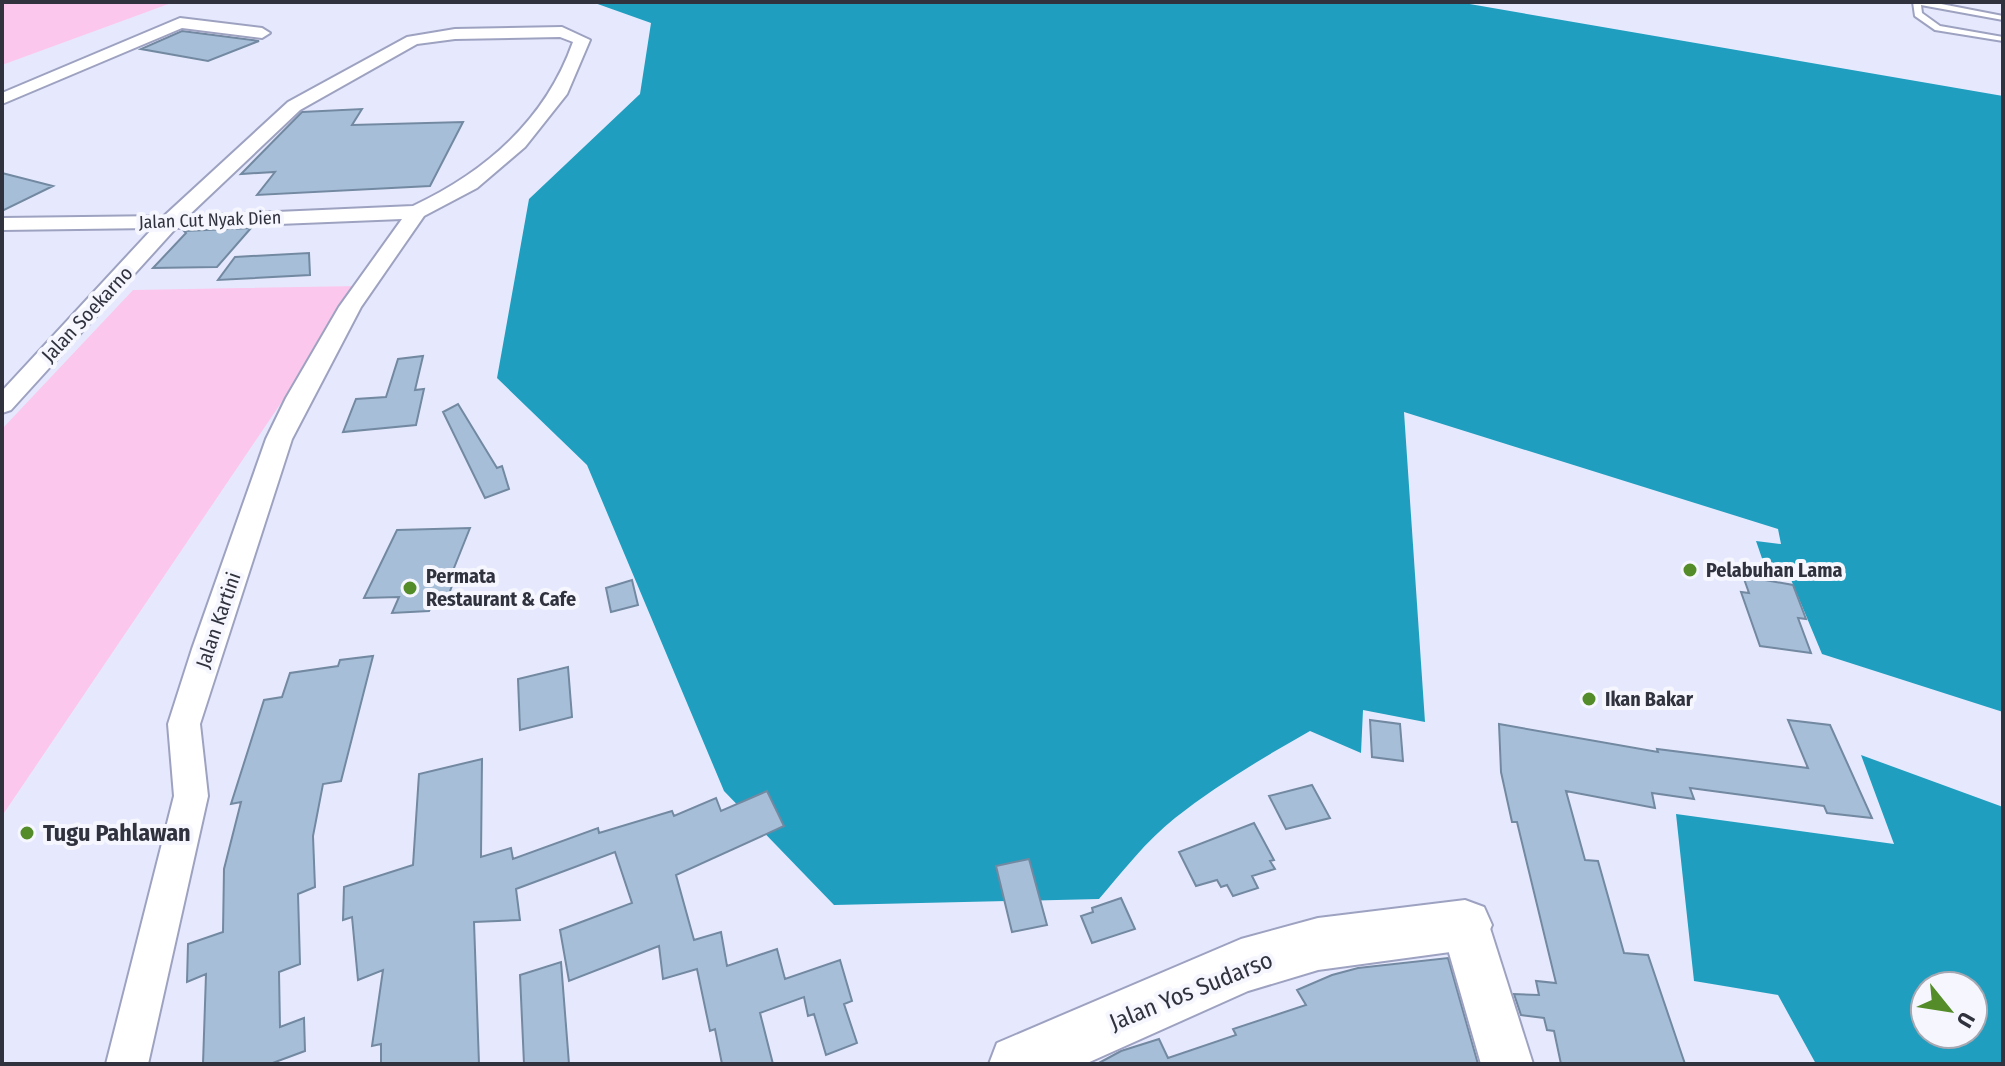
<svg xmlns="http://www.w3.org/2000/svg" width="2005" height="1066" viewBox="0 0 2005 1066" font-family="'Fira Sans Condensed',sans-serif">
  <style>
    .green { fill: #fcc7ec }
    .water { fill: #209ebf; fill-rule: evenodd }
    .building { fill: #a6bed8; stroke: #7289a1; stroke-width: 2 }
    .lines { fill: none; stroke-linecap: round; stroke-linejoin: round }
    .service-casing { stroke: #9ea2c1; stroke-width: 4 }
    .minor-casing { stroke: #9ea2c1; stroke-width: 4 }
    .tertiary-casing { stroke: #9ea2c1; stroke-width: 4 }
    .secondary-casing { stroke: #9ea2c1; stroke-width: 4 }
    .service { fill: #fff; fill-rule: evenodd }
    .minor { fill: #fff; fill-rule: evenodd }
    .tertiary { fill: #fff; fill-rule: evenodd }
    .secondary { fill: #fff; fill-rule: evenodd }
    .poi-dot { fill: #538c29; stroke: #f6f7fe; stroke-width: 3 }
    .labels { text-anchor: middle; stroke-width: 8; stroke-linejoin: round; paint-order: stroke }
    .far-street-label { font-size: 18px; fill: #30323e; stroke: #f6f7fe }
    .street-label { font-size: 20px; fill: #30323e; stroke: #f6f7fe }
    .poi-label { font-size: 20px; font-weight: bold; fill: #30323e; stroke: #f6f7fe; text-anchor: start }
    .near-poi-label { font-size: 24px; font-weight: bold; fill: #30323e; stroke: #f6f7fe; text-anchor: start }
    .near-street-label { font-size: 24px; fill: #30323e; stroke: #f6f7fe }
  </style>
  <rect width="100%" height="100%" fill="#e6e9fd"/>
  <path class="green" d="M2,2H174L2,65Z
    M360,286L2,816V429L133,290Z"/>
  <path class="water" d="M592,2H1458L2003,96V712L1822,654L1787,570L1765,567L1756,541L1781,544L1778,529L1404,412L1425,722L1363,710L1361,753L1310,731C1264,757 1217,785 1175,818C1146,841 1123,871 1099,899L834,905L724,791L587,465L497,378L529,199L640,94L651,23Z
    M1861,755L2003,807V1064H1816L1778,995L1694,981L1676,814L1894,844ZM1925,986H1973V1034H1925Z"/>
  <path class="building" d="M182,31L259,41L208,61L141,49Z
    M362,109L352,125L463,122L430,186L257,195L275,172L241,174L302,112Z
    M2,173L53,186L2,211Z
    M251,228L217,267L153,268L186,233L184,231Z
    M309,253L310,275L218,280L235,257Z
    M423,356L415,390L424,389L416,425L343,432L356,399L386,397L398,359Z
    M458,404L497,468L502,466L509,489L485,498L443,412Z
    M470,528L450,578H455L445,604L432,605L429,611L392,613L399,597L364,598L397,530Z
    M1743,576L1793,585L1806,619L1798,618L1811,653L1760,646L1741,592L1749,593Z
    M632,580L638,605L611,612L606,588Z
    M373,656L341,781L323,784L313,836L315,887L298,894L300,964L279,972L280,1027L304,1018L305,1051L270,1064H203L206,974L187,982L188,944L223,932L224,869L241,802L231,804L264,700L282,697L290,673L338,666L340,660Z
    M568,667L572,717L520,730L518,679Z
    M1370,720L1400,724L1403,761L1372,757Z
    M1788,720L1830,725L1872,818L1827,813L1824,806L1690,788L1694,799L1652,793L1655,808L1566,791L1585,860L1598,861L1624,953L1648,955L1685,1064H1561L1554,1031L1547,1030L1544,1018L1521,1015L1514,994L1539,995L1536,981L1556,983L1517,822H1512L1501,772L1499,724L1658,752L1657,749L1808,768Z
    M482,759L481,857L511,848L513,859L598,828L599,833L672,811L674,816L716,798L721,811L767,791L784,826L676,875L694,940L721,932L727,966L777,949L785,979L840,960L852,1001L844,1004L857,1043L826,1055L814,1014L808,1016L804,997L760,1013L773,1064H722L715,1029L710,1031L697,969L663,979L659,946L569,981L560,930L632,903L615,852L516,889L520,920L474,922L479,1064H381V1044L372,1046L383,970L358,980L352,917L343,920L344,887L413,865L419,774Z
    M1312,785L1330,818L1286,829L1269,796Z
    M1254,823L1274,860L1270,861L1275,869L1252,876L1258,888L1233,896L1227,885L1221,887L1217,880L1196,886L1179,852Z
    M1029,859L1047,925L1012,932L996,866Z
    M1121,898L1135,929L1092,943L1081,916L1093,912L1092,908Z
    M1448,958L1478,1064H1097L1121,1051L1159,1039L1168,1058L1236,1035L1233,1029L1306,1005L1297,990L1332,975L1358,968Z
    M561,962L569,1064H524L520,975Z"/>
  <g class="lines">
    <g class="service-casing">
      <path id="service" d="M1913,2H1931L2003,16V20L1921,5L1922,13L1940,26L2003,37V41L1935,30L1915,16Z"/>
    </g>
    <g class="minor-casing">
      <path id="minor" d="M180,18L262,28L270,33L262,38L182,28L2,104V93Z
        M562,27L590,40L567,94L525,147L477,188L424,216L361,307L292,439L200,724L208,796L148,1064H106L174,796L168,724L192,649L266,439L286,398L339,307L402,219L176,228L11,410L2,413V391L153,228L2,230V218L164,216L288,102L407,37L455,29ZM560,37L573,42C546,119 486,172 413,206L188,216L300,110L417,44L455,39Z"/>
    </g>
    <g class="tertiary-casing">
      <path id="tertiary" d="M1465,902L1482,909L1489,925L1533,1064H1481L1441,925L1448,909Z"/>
    </g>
    <g class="secondary-casing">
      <path id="secondary" d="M1465,900L1484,907L1492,925L1484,943L1465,950L1318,970L1248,991L1085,1064H989L997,1043L1241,939L1318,918Z"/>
    </g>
    <use href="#service" class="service"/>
    <use href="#minor" class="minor"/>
    <use href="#tertiary" class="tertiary"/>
    <use href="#secondary" class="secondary"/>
  </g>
  <g class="poi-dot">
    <circle cx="1690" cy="570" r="8"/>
    <circle cx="410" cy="588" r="8"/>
    <circle cx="1589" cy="699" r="8"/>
    <circle cx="27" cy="833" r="8"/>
  </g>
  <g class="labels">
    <g class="far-street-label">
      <text transform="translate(210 220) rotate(-2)" y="6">Jalan Cut Nyak Dien</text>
    </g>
    <g class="street-label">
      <text transform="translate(87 314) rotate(-47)" y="7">Jalan Soekarno</text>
      <text transform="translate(218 620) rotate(-71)" y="7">Jalan Kartini</text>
    </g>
    <g class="poi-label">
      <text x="1706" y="577">Pelabuhan Lama</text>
      <text x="426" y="583">Permata<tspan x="426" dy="23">Restaurant &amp; Cafe</tspan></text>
      <text x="1605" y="706">Ikan Bakar</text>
    </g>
    <g class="near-poi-label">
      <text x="43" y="841">Tugu Pahlawan</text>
    </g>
    <g class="near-street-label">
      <text transform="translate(1191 991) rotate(-22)" y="8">Jalan Yos Sudarso</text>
    </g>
  </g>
  <rect width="2005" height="1066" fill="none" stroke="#30323e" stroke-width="8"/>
  <g transform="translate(1949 1010) rotate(120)"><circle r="38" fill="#f6f7fe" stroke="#a7a8b1" stroke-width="2"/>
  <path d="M0-6L14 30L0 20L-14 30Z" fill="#538c29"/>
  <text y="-12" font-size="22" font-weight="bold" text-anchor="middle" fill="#30323e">U</text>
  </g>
</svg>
